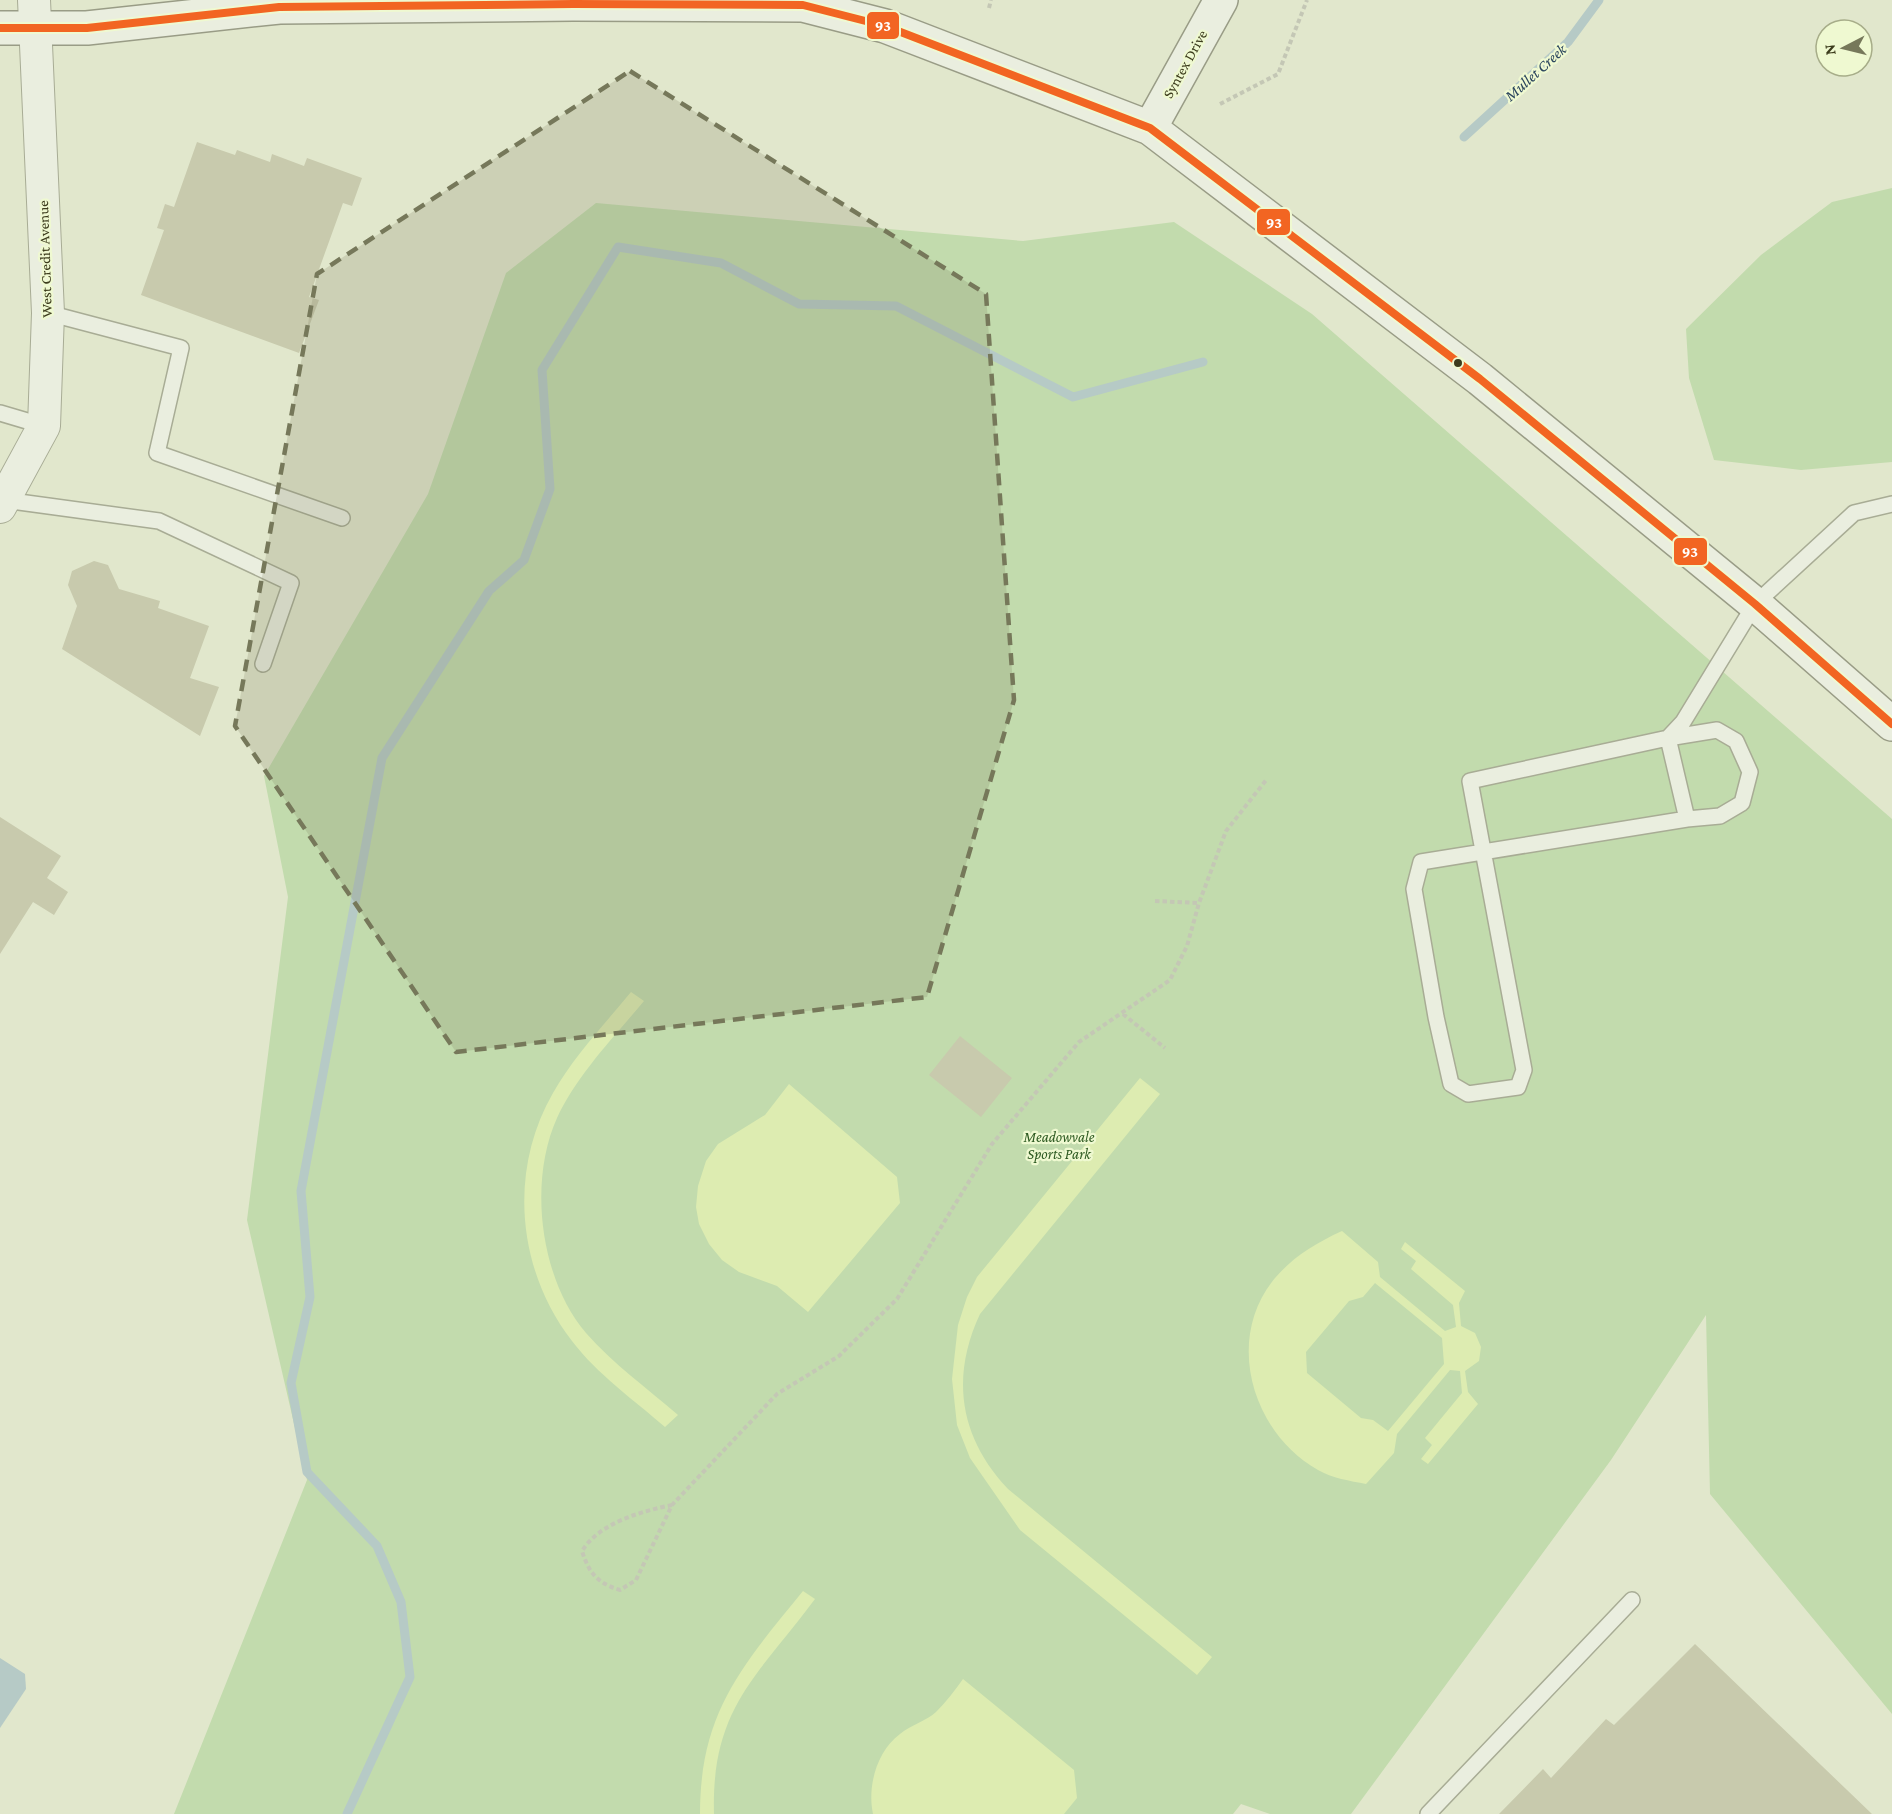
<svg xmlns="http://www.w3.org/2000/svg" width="1892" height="1814" viewBox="0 0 1892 1814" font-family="'Crimson Pro',serif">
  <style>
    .green { fill: #c2dbad }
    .sand { fill: #ddecb1; fill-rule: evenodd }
    .water { fill: #b6cac6 }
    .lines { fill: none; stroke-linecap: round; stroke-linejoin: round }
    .stream { stroke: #b6cac6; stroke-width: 9 }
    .building { fill: #c8caad }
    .lane-casing { stroke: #a8ac95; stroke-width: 18 }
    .street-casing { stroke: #a8ac95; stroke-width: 34 }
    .secondary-casing { stroke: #999c86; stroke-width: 36 }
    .path { stroke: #c4c7b5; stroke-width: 4; stroke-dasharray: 4.5 3; stroke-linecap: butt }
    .lane { stroke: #eaeedf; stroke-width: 15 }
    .street { stroke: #eaeedf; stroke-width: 32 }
    .secondary { stroke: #eaeedf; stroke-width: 33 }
    .bus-1-casing { stroke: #eff9d1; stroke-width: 12 }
    .bus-1 { stroke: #f26522; stroke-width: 8 }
    .marked { fill: #76785a; fill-opacity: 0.2; stroke: #76785a; stroke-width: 4.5; stroke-dasharray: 12 8; stroke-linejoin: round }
    .bus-dot { fill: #3c3c1c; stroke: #eff9d1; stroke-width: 2 }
    .labels { text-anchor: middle; stroke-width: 4.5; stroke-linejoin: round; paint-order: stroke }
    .street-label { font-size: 15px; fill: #3c3c1c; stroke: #eff9d1 }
    .park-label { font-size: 15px; font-style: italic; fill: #2d5a21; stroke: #eff9d1 }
    .water-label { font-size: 16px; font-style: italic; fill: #2a455d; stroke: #eff9d1 }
    .line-badge { stroke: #eff9d1; stroke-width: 2 }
    .badge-label { font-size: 16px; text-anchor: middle; font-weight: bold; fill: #fff }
  </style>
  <rect width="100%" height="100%" fill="#e1e7cc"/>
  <path class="green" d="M1892,188V462L1801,470L1714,460L1689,378L1686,329L1761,255L1832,202Z
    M596,203L1023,241L1174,222L1312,314L1892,819V1714L1710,1494L1706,1315L1611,1460L1351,1814H1270L1241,1804L1233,1814H174L307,1480L247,1220L288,897L264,776L428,494L506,273Z"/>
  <path class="sand" d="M631,992L644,1001C614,1037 577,1075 557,1118C528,1182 540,1279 586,1333C613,1364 647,1388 678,1415L665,1427C634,1400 597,1374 572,1341C517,1270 508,1171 553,1093C574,1056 604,1025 631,992Z
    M1140,1078L1160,1094L980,1314C950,1378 960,1438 1008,1489L1212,1657L1197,1675L1020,1530L970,1458L957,1425L952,1379L958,1325L967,1297L977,1277Z
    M789,1084L897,1177L900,1203L808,1312L777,1286L739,1272L722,1260L709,1244L699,1224L696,1207L698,1186L706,1161L718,1144L765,1115Z
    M1342,1231L1378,1262L1380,1277L1445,1331L1456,1327L1453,1305L1411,1269L1416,1261L1401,1249L1405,1242L1465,1291L1459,1303L1461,1326L1475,1333L1481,1347L1479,1361L1465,1371L1468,1392L1478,1404L1428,1464L1421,1459L1432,1445L1425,1438L1462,1393L1460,1371L1450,1370L1397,1434L1394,1453L1366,1484C1350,1481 1332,1478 1318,1470C1252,1433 1224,1339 1275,1278C1294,1256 1316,1243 1342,1231ZM1375,1283L1442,1338L1444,1364L1388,1431L1373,1420L1361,1418L1307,1373L1306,1352L1349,1301L1363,1297Z
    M803,1591L815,1599C757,1677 711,1708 714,1814H700C700,1712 742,1666 803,1591Z
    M963,1679L1074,1770L1077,1798L1064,1814H873C867,1786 877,1751 900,1734C911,1725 926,1721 936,1712C946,1702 955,1690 963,1679Z"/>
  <path class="water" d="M0,1658L25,1674L26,1689L0,1728Z"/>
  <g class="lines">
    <path class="stream" d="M1464,137L1568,42L1599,0
      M347,1814L410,1677L401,1602L377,1546L307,1472L291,1383L310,1297L301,1191L382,758L489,591L524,560L550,489L542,370L618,247L721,263L799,304L896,306L1073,397L1203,362"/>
  </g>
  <path class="building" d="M197,142L235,155L237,150L270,162L272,154L304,166L307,158L362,178L352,206L343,203L309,297L319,300L299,353L141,295L164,230L157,228L165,204L174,207Z
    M94,561L108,565L119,589L160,601L158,608L209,626L190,678L219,687L200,736L62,649L77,606L68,585L72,571Z
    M0,817L61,856L47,878L68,892L54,915L33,902L0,954Z
    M960,1036L1012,1078L981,1117L929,1075Z
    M1695,1644L1872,1814H1499L1543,1769L1551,1778L1606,1719L1614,1725Z"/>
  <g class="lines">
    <g class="lane-casing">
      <path id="lane" d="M48,313L181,348L157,453L342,518
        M0,413L44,426
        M4,500L159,521L291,583L263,664
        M1687,819L1720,816L1742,803L1750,772L1736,741L1717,730L1668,738L1687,819L1421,862L1414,889L1436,1017L1451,1084L1468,1094L1518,1087L1524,1070L1470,781L1668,738L1683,722L1755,604L1854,513L1892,504
        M1428,1814L1632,1600"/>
    </g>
    <g class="street-casing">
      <path id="street" d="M0,507L44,426L48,313L34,0"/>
    </g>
    <g class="secondary-casing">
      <path id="secondary" d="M0,28H87L279,7L573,4L803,5L885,26L1150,128L1480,379L1755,604L1892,724
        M1150,128L1221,0"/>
    </g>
    <path class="path" d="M989,8L991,0
      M1220,104L1278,74L1307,0
      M1155,901L1199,903
      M1123,1014L1165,1048
      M672,1505C642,1511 599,1523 582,1551C589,1573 597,1583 620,1590L636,1580L672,1505L777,1394L839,1356L897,1299L992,1144L1079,1042L1170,980L1187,946L1199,903L1226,831L1267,779"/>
    <use href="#lane" class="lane"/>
    <use href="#street" class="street"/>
    <use href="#secondary" class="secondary"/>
    <g class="bus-1-casing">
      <path id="bus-1" d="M0,28H87L279,7L573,4L803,5L885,26L1150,128L1480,379L1755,604L1892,724"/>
    </g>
    <use href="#bus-1" class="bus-1"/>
  </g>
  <path class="marked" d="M630,71L986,294L1014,700L927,997L456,1052L235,726L317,274Z"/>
  <circle class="bus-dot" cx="1458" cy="363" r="5"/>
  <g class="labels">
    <g class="street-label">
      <text transform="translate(1185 64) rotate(-61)" y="5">Syntex Drive</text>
      <text transform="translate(45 259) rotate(-92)" y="5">West Credit Avenue</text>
    </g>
    <g class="park-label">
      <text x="1059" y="1142">Meadowvale<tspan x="1059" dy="17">Sports Park</tspan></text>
    </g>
    <g class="water-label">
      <text transform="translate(1535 72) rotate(-42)" y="6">Mullet Creek</text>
    </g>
  </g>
  <g class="line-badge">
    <rect x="866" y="11" width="34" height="29" rx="6" fill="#f26522"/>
    <rect x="1256" y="208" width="35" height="28" rx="6" fill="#f26522"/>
    <rect x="1673" y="537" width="35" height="29" rx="6" fill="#f26522"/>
  </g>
  <g class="badge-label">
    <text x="883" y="31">93</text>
    <text x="1274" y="228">93</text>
    <text x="1690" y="557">93</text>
  </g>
  <g transform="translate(1844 48) rotate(263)"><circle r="28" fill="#eff9d1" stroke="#a7ad89" stroke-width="1.5"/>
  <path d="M0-4.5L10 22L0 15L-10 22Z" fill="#76785a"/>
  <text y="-9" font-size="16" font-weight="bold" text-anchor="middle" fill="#3c3c1c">N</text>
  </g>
</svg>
